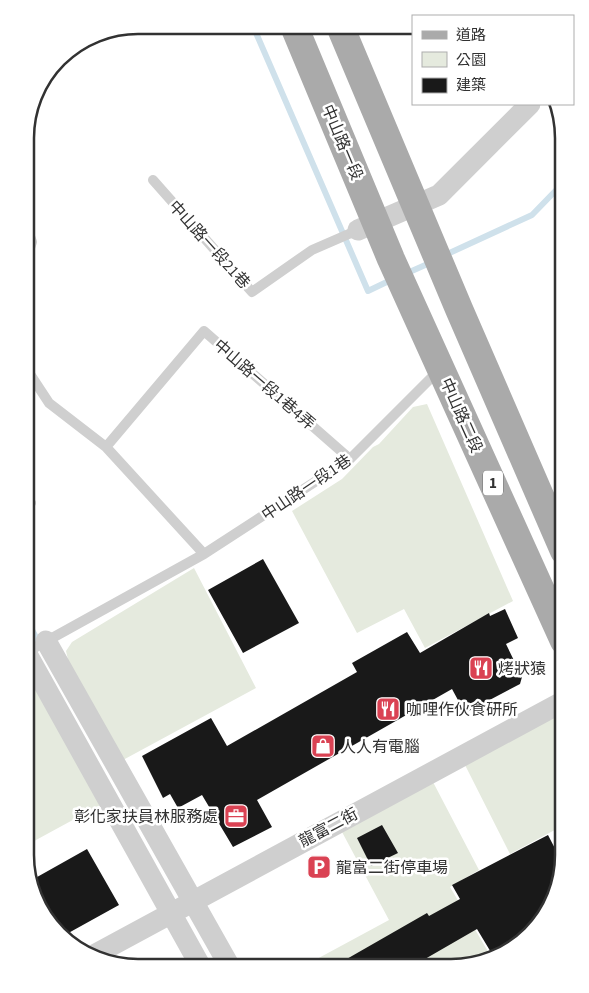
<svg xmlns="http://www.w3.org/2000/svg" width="589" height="993" viewBox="0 0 589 993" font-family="'Source Sans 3','Noto Sans TC',sans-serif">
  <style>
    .green { fill: #e5eade }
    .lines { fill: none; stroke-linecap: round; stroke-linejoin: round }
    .stream { stroke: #cfe1eb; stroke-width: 6 }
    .building { fill: #191919 }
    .lane { stroke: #cfcfcf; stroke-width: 10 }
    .street { stroke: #cfcfcf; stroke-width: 21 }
    .primary { stroke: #aaa; stroke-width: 28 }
    .labels { text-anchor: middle; stroke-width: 5; stroke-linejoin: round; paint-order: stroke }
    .shield { fill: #fff; stroke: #707070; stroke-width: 1 }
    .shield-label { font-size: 15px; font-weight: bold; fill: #323232 }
    .street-label { font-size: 16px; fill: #323232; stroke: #fff }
    .poi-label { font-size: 16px; fill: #323232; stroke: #fff; text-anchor: start }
    .rim { fill: none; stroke: #323232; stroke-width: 2.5 }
  </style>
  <rect width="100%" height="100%" fill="#fff"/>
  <path class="green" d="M427,404L513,601L425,648L404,609L357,633L292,511L342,479L373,447L379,444L413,407Z
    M194,568L256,688L123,760L69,664L66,651L72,642Z
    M25,678L36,681L104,803L25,846Z
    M551,715L563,716L564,719V825L510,854L464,763Z
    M433,782L479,870L450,887L493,960L451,968H319L315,960L389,920L342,832Z"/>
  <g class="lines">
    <path class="stream" d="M253,26L368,291L393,279
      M443,256L532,215L564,182
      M405,274L432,262
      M25,626L31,628L40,645"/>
  </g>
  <path class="building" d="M263,559L299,623L243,653L208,590Z
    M505,609L518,638L506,644L522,677L520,684L465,713L452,689L257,800L272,827L233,847L202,795L178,808L170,794L163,798L142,756L211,718L227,746L357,672L352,663L407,632L420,653L489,613L490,616Z
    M382,825L398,853L371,866L357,838Z
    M548,835L563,864L541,924L495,959L477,929L425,959L429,968H331L427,913L429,916L460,899L452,885Z
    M87,849L119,905L63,936L34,898L30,881Z"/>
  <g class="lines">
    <path class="lane" d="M153,180L252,292L312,250L358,230
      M26,260L32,242L26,225
      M26,368L49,403L106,447L204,554
      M106,447L204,331L350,459
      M25,506L31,503
      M25,653L204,554L350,459L440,369"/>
    <path class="street" d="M358,230L439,195L530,104
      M46,641L230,967
      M25,656L27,654L201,967
      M94,955L564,701"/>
    <path class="primary" d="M294,26L391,259L564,641
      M340,26L459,309L564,551"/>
  </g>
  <defs>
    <g id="restaurant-square" transform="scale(1.25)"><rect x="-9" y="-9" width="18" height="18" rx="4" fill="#da4253" stroke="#fff"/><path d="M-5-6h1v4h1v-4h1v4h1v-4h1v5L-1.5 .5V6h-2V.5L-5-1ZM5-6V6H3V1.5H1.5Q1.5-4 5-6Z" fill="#fff"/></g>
    <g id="shop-square" transform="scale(1.25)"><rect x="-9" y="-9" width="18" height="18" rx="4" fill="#da4253" stroke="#fff"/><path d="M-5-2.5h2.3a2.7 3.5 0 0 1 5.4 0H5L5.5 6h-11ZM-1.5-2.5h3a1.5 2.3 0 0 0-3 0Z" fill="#fff"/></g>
    <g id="office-square" transform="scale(1.25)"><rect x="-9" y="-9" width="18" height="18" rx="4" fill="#da4253" stroke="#fff"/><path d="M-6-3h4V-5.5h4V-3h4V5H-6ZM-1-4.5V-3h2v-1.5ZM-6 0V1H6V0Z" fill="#fff"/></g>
    <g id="parking-square" transform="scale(1.25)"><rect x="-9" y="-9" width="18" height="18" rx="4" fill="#da4253" stroke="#fff"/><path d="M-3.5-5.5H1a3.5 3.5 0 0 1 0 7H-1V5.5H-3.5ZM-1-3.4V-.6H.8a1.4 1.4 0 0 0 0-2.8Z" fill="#fff"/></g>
  </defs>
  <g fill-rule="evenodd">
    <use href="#restaurant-square" x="481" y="668"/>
    <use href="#restaurant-square" x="388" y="709"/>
    <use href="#shop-square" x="323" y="746"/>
    <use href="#office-square" x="236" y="816"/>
    <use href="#parking-square" x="319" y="867"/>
  </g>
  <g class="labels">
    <rect class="shield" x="483" y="470.5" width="20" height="25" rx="4"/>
    <g class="shield-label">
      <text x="493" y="488">1</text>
    </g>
    <g class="street-label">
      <text transform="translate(343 142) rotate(67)" y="6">中山路一段</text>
      <text transform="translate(210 244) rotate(48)" y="6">中山路一段21巷</text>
      <text transform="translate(265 384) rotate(41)" y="6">中山路一段1巷4弄</text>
      <text transform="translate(462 415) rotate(66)" y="6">中山路二段</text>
      <text transform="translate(306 487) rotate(-34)" y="6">中山路一段1巷</text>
      <text transform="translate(328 827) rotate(-28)" y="6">龍富二街</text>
    </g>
    <g class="poi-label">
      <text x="498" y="674">烤狀猿</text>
      <text x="406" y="715">咖哩作伙食研所</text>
      <text x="340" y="752">人人有電腦</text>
      <text x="218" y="822" text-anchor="end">彰化家扶員林服務處</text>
      <text x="336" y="873">龍富二街停車場</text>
    </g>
  </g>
  <path d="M0 0H589V993H0ZM138 34H451A104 104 0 0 1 555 138V855A104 104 0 0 1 451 959H138A104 104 0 0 1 34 855V138A104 104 0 0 1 138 34Z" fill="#fff" fill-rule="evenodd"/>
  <path class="rim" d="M138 34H451A104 104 0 0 1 555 138V855A104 104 0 0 1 451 959H138A104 104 0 0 1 34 855V138A104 104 0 0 1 138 34Z"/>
  <rect x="412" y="15" width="162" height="90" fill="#ffffff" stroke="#adadad"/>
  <rect x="422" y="31" width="25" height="8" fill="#aaaaaa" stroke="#adadad"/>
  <text x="456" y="40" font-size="15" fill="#323232">道路</text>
  <rect x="422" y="52" width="25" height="15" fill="#e5eade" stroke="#adadad"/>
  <text x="456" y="65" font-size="15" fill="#323232">公園</text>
  <rect x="422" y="78" width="25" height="15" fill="#191919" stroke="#adadad"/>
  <text x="456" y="90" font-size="15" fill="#323232">建築</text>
</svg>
